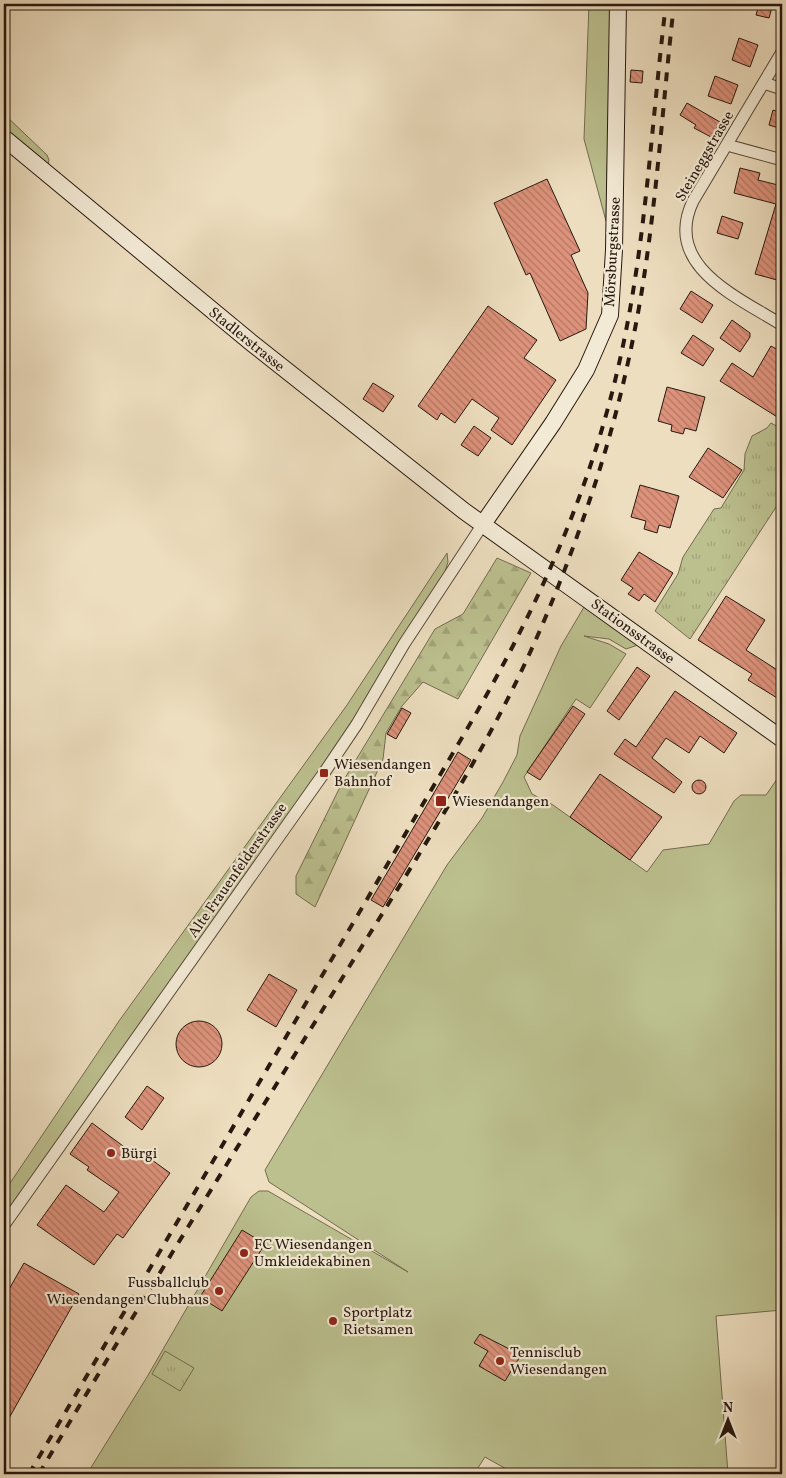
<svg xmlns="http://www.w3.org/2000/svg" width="786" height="1478" viewBox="0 0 786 1478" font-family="Vollkorn,serif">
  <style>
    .green { fill: #bcc08f; stroke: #726c4f }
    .forest { fill: url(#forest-firs); stroke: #726c4f }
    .park { fill: url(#park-tufts); stroke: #726c4f }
    .building { fill: url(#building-back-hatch); stroke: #28180f }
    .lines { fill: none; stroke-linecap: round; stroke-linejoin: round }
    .street-casing { stroke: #594a3b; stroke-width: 13 }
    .secondary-casing { stroke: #28180f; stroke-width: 18 }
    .street { stroke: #f3ead5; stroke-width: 11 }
    .secondary { stroke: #f3ead5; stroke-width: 16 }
    .rail { stroke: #28180f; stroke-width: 4; stroke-dasharray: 9 9; stroke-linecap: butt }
    .poi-dot { fill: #8f2418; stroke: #f3ead5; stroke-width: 2 }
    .labels { text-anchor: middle; stroke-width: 4.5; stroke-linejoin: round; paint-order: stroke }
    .street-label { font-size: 15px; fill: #28180f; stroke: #f3ead5 }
    .poi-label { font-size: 15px; fill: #28180f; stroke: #f3ead5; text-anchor: start }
  </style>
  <defs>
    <pattern id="forest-firs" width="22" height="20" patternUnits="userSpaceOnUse" patternTransform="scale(1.25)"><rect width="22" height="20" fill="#bcc08f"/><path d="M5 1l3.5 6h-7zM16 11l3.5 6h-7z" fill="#a2a47a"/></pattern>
    <pattern id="park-tufts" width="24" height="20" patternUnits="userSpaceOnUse" patternTransform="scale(1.25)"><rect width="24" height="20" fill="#bcc08f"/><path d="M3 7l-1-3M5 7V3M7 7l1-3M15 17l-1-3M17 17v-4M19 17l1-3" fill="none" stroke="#a2a47a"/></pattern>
    <pattern id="building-back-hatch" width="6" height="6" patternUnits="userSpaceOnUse" patternTransform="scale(1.25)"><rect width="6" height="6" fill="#dd927b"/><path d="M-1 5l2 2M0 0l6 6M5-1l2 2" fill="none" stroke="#b37663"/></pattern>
  </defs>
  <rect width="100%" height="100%" fill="#eddebf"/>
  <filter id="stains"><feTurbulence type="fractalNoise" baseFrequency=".004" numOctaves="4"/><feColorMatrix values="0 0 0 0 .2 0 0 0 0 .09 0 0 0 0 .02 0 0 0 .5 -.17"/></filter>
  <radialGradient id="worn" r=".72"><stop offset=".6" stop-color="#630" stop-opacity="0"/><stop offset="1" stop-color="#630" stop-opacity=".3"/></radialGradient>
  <path class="green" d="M589,4H611L606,221L584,139Z
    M4,114L47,155L49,160L48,166L4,139Z
    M447,553L448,562L438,594L357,724L4,1225V1192L119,1021L347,705Z
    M586,597L647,642L626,649L609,639L584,636L609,644L626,654L590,708L576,699L524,777L532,794L553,805L647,872L663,850L709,844L734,801L741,795H766L782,772V1310L716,1316L728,1474H515L485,1457L474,1474H87L147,1377L251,1197L259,1191H268L408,1272L269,1182L265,1170L447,865L482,818L503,782L517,755L520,736L561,646L584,607Z"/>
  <path class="forest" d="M497,558L531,573L458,699L423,682L402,706L386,733L383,759L315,907L296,894V876L342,783L435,629L463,614Z"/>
  <path class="park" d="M771,423L782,429V498L690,639L655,611L678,574L683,557L714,509L721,508L744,470L745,454L752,436L767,428Z
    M165,1351L194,1368L180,1391L152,1374Z"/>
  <path class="building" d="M759,4H773L769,18L756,15Z
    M739,38L758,45L750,67L732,60Z
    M631,70L643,71L642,83L630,82Z
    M715,76L738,85L731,104L708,96Z
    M687,103L720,122L711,137L694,128L696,125L680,115Z
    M773,110L782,113V129L769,125Z
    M740,168L760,173L758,180L782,186V227L777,244L782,246V261L777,280L755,274L776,204L734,193Z
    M547,179L580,251L571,255L588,293L586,329L560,341L530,273L526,275L494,203Z
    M722,216L743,223L738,239L717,233Z
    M691,291L713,305L702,323L680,309Z
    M488,306L537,340L524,358L556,380L512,445L491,430L499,418L472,399L455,423L441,413L437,420L418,406Z
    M732,320L750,333V337L740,352L720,338Z
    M693,335L714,349L703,366L681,353Z
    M771,346L782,352V420L720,381L732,363L753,377Z
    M373,383L394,396L383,412L363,399Z
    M667,387L705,397L696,431L685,428L683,434L671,431L672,425L658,421Z
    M474,426L491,438L478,456L461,445Z
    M708,448L742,470L723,498L689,477Z
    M640,485L679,496L670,528L659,525L657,533L644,529L646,521L631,517Z
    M639,552L673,573L655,602L644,594L639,601L628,594L633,588L621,580Z
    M726,596L765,620L746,650L782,673V701L748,680L752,674L698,640Z
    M637,667L650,676L619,720L607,711Z
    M675,691L737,733L724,753L700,736L689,753L666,738L652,758L682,782L674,793L614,754L625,739L636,747Z
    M573,706L585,714L540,780L527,772Z
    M402,708L411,713L396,739L387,734Z
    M458,752L471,760L383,907L371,900Z
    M600,774L662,817L630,860L570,817Z
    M692 787a7 7 0 1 1 14 0a7 7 0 1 1-14 0Z
    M269,974L297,990L276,1027L247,1010Z
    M176 1044a23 23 0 1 1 46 0a23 23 0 1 1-46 0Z
    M147,1086L164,1098L142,1130L125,1117Z
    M92,1123L142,1160L145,1155L170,1173L123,1238L117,1234L94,1265L37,1225L66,1185L104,1212L119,1192L87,1170L89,1167L70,1154Z
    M242,1230L265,1244L222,1311L200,1297Z
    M24,1263L79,1294L4,1427V1298Z
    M480,1334L521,1355L505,1381L479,1366L488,1351L474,1343Z"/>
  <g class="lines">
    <g class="street-casing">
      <path id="street" d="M782,52L693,201C662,266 738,297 782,325
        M764,83L782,89
        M727,145L782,160
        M4,1225L324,773L357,724L404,644L483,524"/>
    </g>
    <g class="secondary-casing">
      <path id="secondary" d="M4,138L253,344L464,511L782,739
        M483,524L553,423L586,370L610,315L614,250L618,4"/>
    </g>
    <use href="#street" class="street"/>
    <use href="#secondary" class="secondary"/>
    <path class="rail" d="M29,1474L470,724C535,612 589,495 618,368C646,249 651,125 666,4
      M39,1474C134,1312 234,1153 333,993C387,905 444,818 493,727C532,655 563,579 589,502C612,435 629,366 641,296C657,199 663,101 674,4"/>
  </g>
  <g class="poi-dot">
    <rect x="319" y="768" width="10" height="10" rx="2.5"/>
    <rect x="435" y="795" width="12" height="12" rx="2.5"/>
    <circle cx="111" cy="1153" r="5"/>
    <circle cx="244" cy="1253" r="5"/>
    <circle cx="219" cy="1291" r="5"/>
    <circle cx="333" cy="1321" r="5"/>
    <circle cx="500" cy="1361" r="5"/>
  </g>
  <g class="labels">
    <g class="street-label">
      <text transform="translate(704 156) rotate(-60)" y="5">Steineggstrasse</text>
      <text transform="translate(612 252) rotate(-87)" y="5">Mörsburgstrasse</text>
      <text transform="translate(247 339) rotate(39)" y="5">Stadlerstrasse</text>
      <text transform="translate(633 631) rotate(36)" y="5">Stationsstrasse</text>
      <text transform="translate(237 870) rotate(-55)" y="5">Alte Frauenfelderstrasse</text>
    </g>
    <g class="poi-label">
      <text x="334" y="769">Wiesendangen<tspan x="334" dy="17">Bahnhof</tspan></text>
      <text x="452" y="806">Wiesendangen</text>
      <text x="121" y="1158">Bürgi</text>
      <text x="254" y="1249">FC Wiesendangen<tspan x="254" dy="17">Umkleidekabinen</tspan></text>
      <text x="209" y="1287" text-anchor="end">Fussballclub<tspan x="209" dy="17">Wiesendangen Clubhaus</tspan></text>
      <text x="343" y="1317">Sportplatz<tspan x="343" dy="17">Rietsamen</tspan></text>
      <text x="510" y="1357">Tennisclub<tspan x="510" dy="17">Wiesendangen</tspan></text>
    </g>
  </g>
  <rect width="786" height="1478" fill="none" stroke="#eddebf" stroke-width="20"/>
  <rect x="5" y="5" width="776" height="1468" fill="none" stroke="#28180f" stroke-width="2.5"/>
  <rect x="10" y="10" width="766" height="1458" fill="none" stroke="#28180f"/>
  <g transform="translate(728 1420)" stroke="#f3ead5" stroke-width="4" paint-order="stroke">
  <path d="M0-4L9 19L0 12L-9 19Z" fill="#28180f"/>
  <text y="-8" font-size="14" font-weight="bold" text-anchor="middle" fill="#28180f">N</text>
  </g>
  <rect width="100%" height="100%" filter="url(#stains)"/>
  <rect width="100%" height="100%" fill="url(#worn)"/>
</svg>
